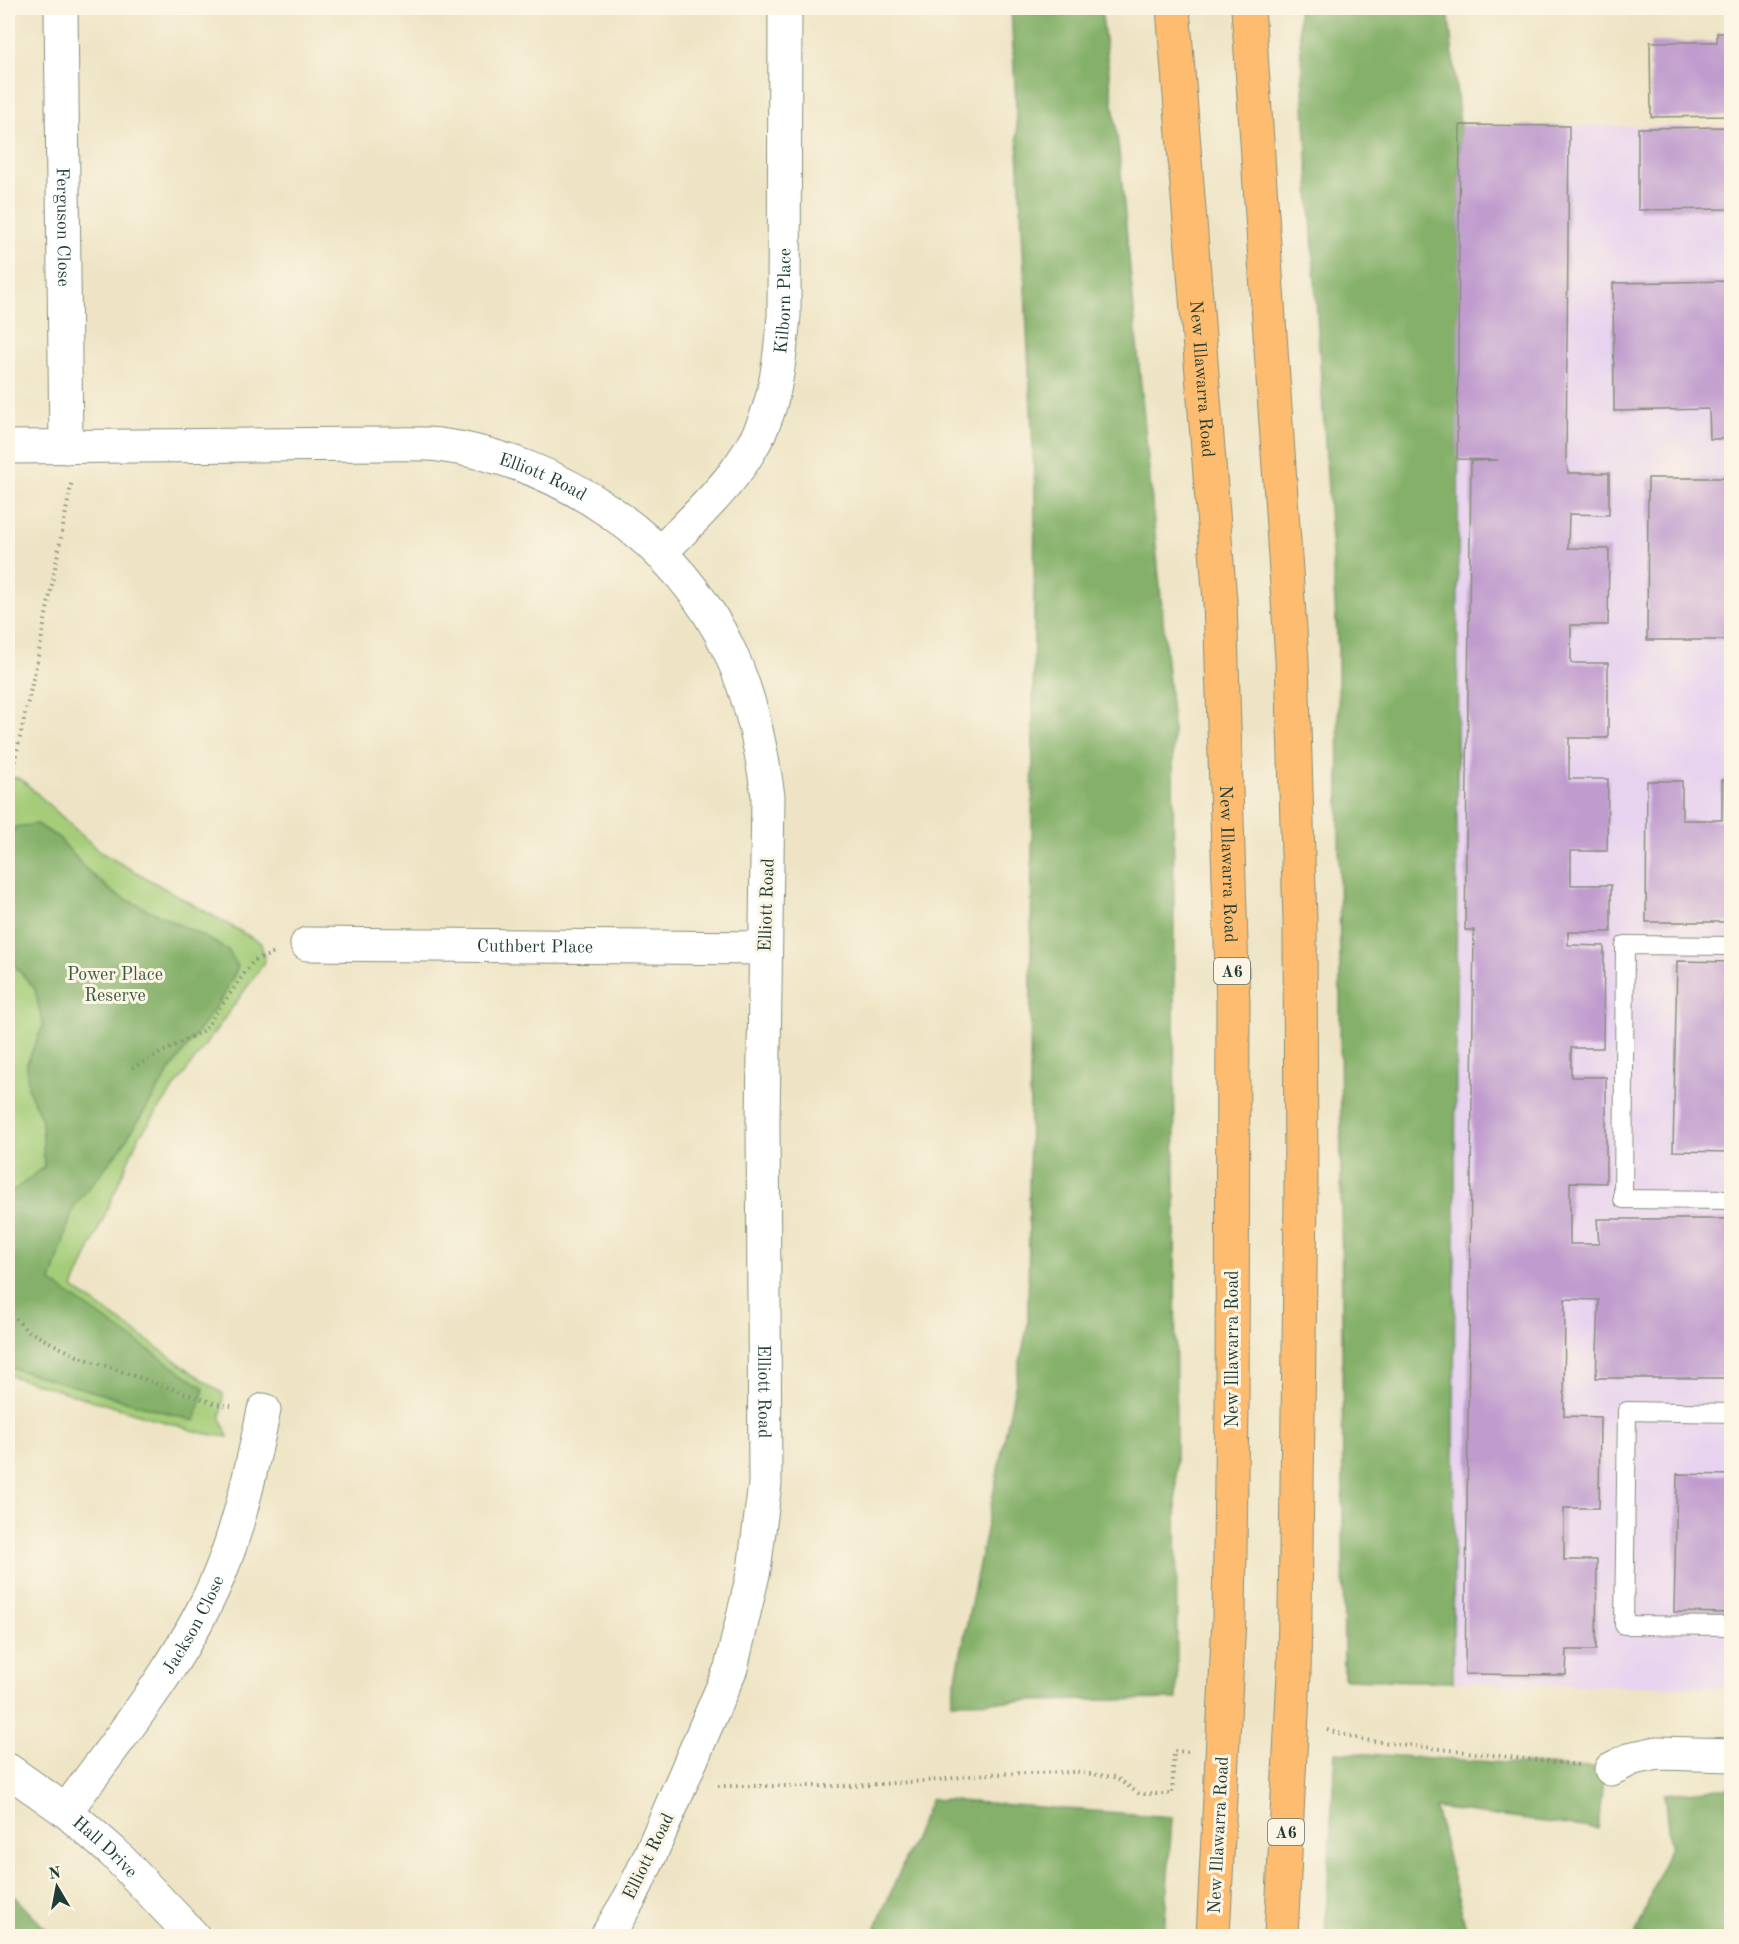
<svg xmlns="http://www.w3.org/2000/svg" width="1739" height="1944" viewBox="0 0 1739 1944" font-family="'Old Standard TT',serif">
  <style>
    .built { fill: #e7d2ef }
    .green { fill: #a5cd79; stroke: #628556; stroke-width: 1.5 }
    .forest { fill: #84b069; stroke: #52764e; stroke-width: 1.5 }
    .building { fill: #c09cce }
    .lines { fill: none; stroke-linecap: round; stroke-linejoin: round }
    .service-casing { stroke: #86907c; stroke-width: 20 }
    .minor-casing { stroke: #86907c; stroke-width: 35 }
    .tertiary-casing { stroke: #86907c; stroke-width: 35 }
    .trunk-casing { stroke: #86907c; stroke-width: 35 }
    .path { stroke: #86907c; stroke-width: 4; stroke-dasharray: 1.5 4.5; stroke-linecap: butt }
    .service { stroke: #fff; stroke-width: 18 }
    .minor { stroke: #fff; stroke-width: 33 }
    .tertiary { stroke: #fff; stroke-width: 33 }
    .trunk { stroke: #fdbc70; stroke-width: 33 }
    .labels { text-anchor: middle; stroke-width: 6; stroke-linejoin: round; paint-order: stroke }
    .shield { fill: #fcf5e5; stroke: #617469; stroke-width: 1.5 }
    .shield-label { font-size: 16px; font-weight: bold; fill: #1f3d34 }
    .street-label { font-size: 18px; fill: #1f3d34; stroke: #fcf5e5 }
    .park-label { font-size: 18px; fill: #3a5a42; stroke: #fcf5e5 }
  </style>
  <rect width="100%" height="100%" fill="#fcf5e5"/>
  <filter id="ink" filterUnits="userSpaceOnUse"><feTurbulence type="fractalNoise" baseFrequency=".0167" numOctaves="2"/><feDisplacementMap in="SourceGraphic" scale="12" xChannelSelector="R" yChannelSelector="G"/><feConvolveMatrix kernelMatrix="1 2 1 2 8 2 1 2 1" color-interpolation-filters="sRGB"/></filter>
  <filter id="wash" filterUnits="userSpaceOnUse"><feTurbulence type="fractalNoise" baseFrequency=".008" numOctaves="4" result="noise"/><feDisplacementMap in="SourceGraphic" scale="24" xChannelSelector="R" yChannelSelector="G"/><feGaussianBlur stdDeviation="1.35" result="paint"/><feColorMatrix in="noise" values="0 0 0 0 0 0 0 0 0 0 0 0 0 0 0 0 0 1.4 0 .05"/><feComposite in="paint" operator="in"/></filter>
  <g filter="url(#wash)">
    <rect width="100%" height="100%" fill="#eee4c5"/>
    <path class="built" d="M1460,125L1731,127V1688L1453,1682L1457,459Z"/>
    <path class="green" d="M8,776L21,779L100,852L261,943L265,962L138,1138L73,1288L223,1394L221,1419L228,1437L202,1433L8,1375Z"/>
    <path class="forest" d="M1011,8H1101L1119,152L1173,726L1177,1699L951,1702L1028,1323L1035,490Z
      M1298,8H1448L1460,125L1453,1682L1344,1679L1338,652Z
      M37,824L59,838L85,868L115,894L203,936L228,950L238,967L224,995L171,1069L121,1148L74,1206L51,1282L204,1388L195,1421L8,1367V1188L14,1190L44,1167L42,1120L28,1088L27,1063L43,1026L35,989L16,967L8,950V846L15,827Z
      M1335,1752L1604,1769L1598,1829L1435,1808L1468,1936H1325Z
      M1731,1788V1936H1635L1670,1846L1664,1794Z
      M931,1799L1172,1817L1164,1936H872Z
      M8,1890L52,1936H8Z"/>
    <g id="blocks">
      <path class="building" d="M1717,33H1732V116L1651,117L1650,42H1717Z
        M1460,125L1569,126L1566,460L1568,473H1609V515L1569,514L1568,548L1609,549L1608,625H1571V663H1608V738H1569V779H1608L1607,851H1571V885H1611V932H1568V945L1604,946L1603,1048H1571V1077H1606V1183L1570,1182V1244H1599L1597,1219H1732V1378H1596L1599,1300L1565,1299L1564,1416L1600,1417L1599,1508H1564V1560H1597L1596,1650H1567L1566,1675L1465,1674L1474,930H1465L1471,461L1498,460L1457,459Z
        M1732,127V209L1638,210V128Z
        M1732,281V439H1710L1709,409L1614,411L1613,283Z
        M1648,478H1732V640H1647Z
        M1722,780H1732V922H1646L1647,781H1682V820H1722Z
        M1677,961L1732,962V1152L1673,1151Z
        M1677,1474L1732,1475V1613L1674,1612Z"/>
    </g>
  </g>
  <g filter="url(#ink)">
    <use href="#blocks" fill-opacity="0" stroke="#86907c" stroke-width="1.5"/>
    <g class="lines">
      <g class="service-casing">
        <path id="service" d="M1732,946L1625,945L1623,1199L1732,1200
          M1732,1413L1627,1411L1624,1625L1732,1626"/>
      </g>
      <g class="minor-casing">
        <g id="minor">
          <path id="s1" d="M61,8L66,447"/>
          <path id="s2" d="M8,447L384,444C402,444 421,443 439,445C561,461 678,539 730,652C751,698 761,746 768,796L763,1118L765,1484L754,1570L731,1668L648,1860L631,1896L607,1936"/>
          <path id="s3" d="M660,553C705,507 756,463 772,398C779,372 781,344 784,316L785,8"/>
          <path id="s4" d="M307,944L764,948"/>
          <path d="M1611,1769L1633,1758L1658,1753L1732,1755"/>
          <path id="s5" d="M66,1811C121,1735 184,1660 220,1573C241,1521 252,1465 264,1410"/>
        </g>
      </g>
      <g class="tertiary-casing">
        <g id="tertiary">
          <path id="s6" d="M8,1770L66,1811L114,1853L193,1936"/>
        </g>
      </g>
      <g class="trunk-casing">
        <g id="trunk">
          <path id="s7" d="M1173,8L1220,601L1233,1005L1232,1407L1229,1619L1213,1936"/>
          <path d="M1248,8L1292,660L1300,921L1301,1200L1297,1486L1294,1673L1281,1936"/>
        </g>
      </g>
      <path class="path" d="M8,791L38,657L72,480
        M132,1068L204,1030L254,960L275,953
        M8,1309L26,1330L77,1356L216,1404L231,1406
        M1327,1730L1364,1740L1578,1765
        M718,1786H852L938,1780L986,1774L1074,1772L1116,1777L1139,1794H1172L1174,1751L1189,1752"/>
      <use href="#service" class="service"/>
      <use href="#minor" class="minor"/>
      <use href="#tertiary" class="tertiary"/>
      <use href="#trunk" class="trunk"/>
    </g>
  </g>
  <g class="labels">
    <g class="shield">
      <rect x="1214" y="958" width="36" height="26" rx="4.5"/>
      <rect x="1268" y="1819" width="36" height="26" rx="4.5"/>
    </g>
    <g class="shield-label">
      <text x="1232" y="977">A6</text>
      <text x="1286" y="1838">A6</text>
    </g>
    <g class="street-label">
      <text dy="6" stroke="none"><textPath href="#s1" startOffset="219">Ferguson Close</textPath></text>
      <text dy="6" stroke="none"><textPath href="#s3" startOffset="292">Kilborn Place</textPath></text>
      <text dy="6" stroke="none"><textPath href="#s7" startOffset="372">New Illawarra Road</textPath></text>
      <text dy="6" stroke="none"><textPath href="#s2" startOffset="540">Elliott Road</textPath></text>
      <text dy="6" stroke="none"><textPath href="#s7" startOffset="858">New Illawarra Road</textPath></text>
      <text transform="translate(766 905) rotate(-88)" y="6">Elliott Road</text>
      <text dy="6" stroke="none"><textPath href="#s4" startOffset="228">Cuthbert Place</textPath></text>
      <text transform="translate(1232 1349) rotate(-90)" y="6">New Illawarra Road</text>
      <text dy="6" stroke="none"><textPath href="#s2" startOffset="1548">Elliott Road</textPath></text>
      <text dy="6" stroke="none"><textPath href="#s5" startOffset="226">Jackson Close</textPath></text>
      <text transform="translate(1218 1835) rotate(-87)" y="6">New Illawarra Road</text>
      <text dy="6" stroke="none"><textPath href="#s6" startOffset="124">Hall Drive</textPath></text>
      <text transform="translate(648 1856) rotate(-64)" y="6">Elliott Road</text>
    </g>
    <g class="park-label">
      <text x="115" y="980">Power Place<tspan x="115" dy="21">Reserve</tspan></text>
    </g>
  </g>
  <rect width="1739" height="1944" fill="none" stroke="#fcf5e5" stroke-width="30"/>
  <g transform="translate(57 1887) rotate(350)" stroke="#fcf5e5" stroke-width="4.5" paint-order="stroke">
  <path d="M0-4.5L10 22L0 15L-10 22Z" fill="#1f3d34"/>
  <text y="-9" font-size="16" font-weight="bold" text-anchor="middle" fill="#1f3d34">N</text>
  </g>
</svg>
